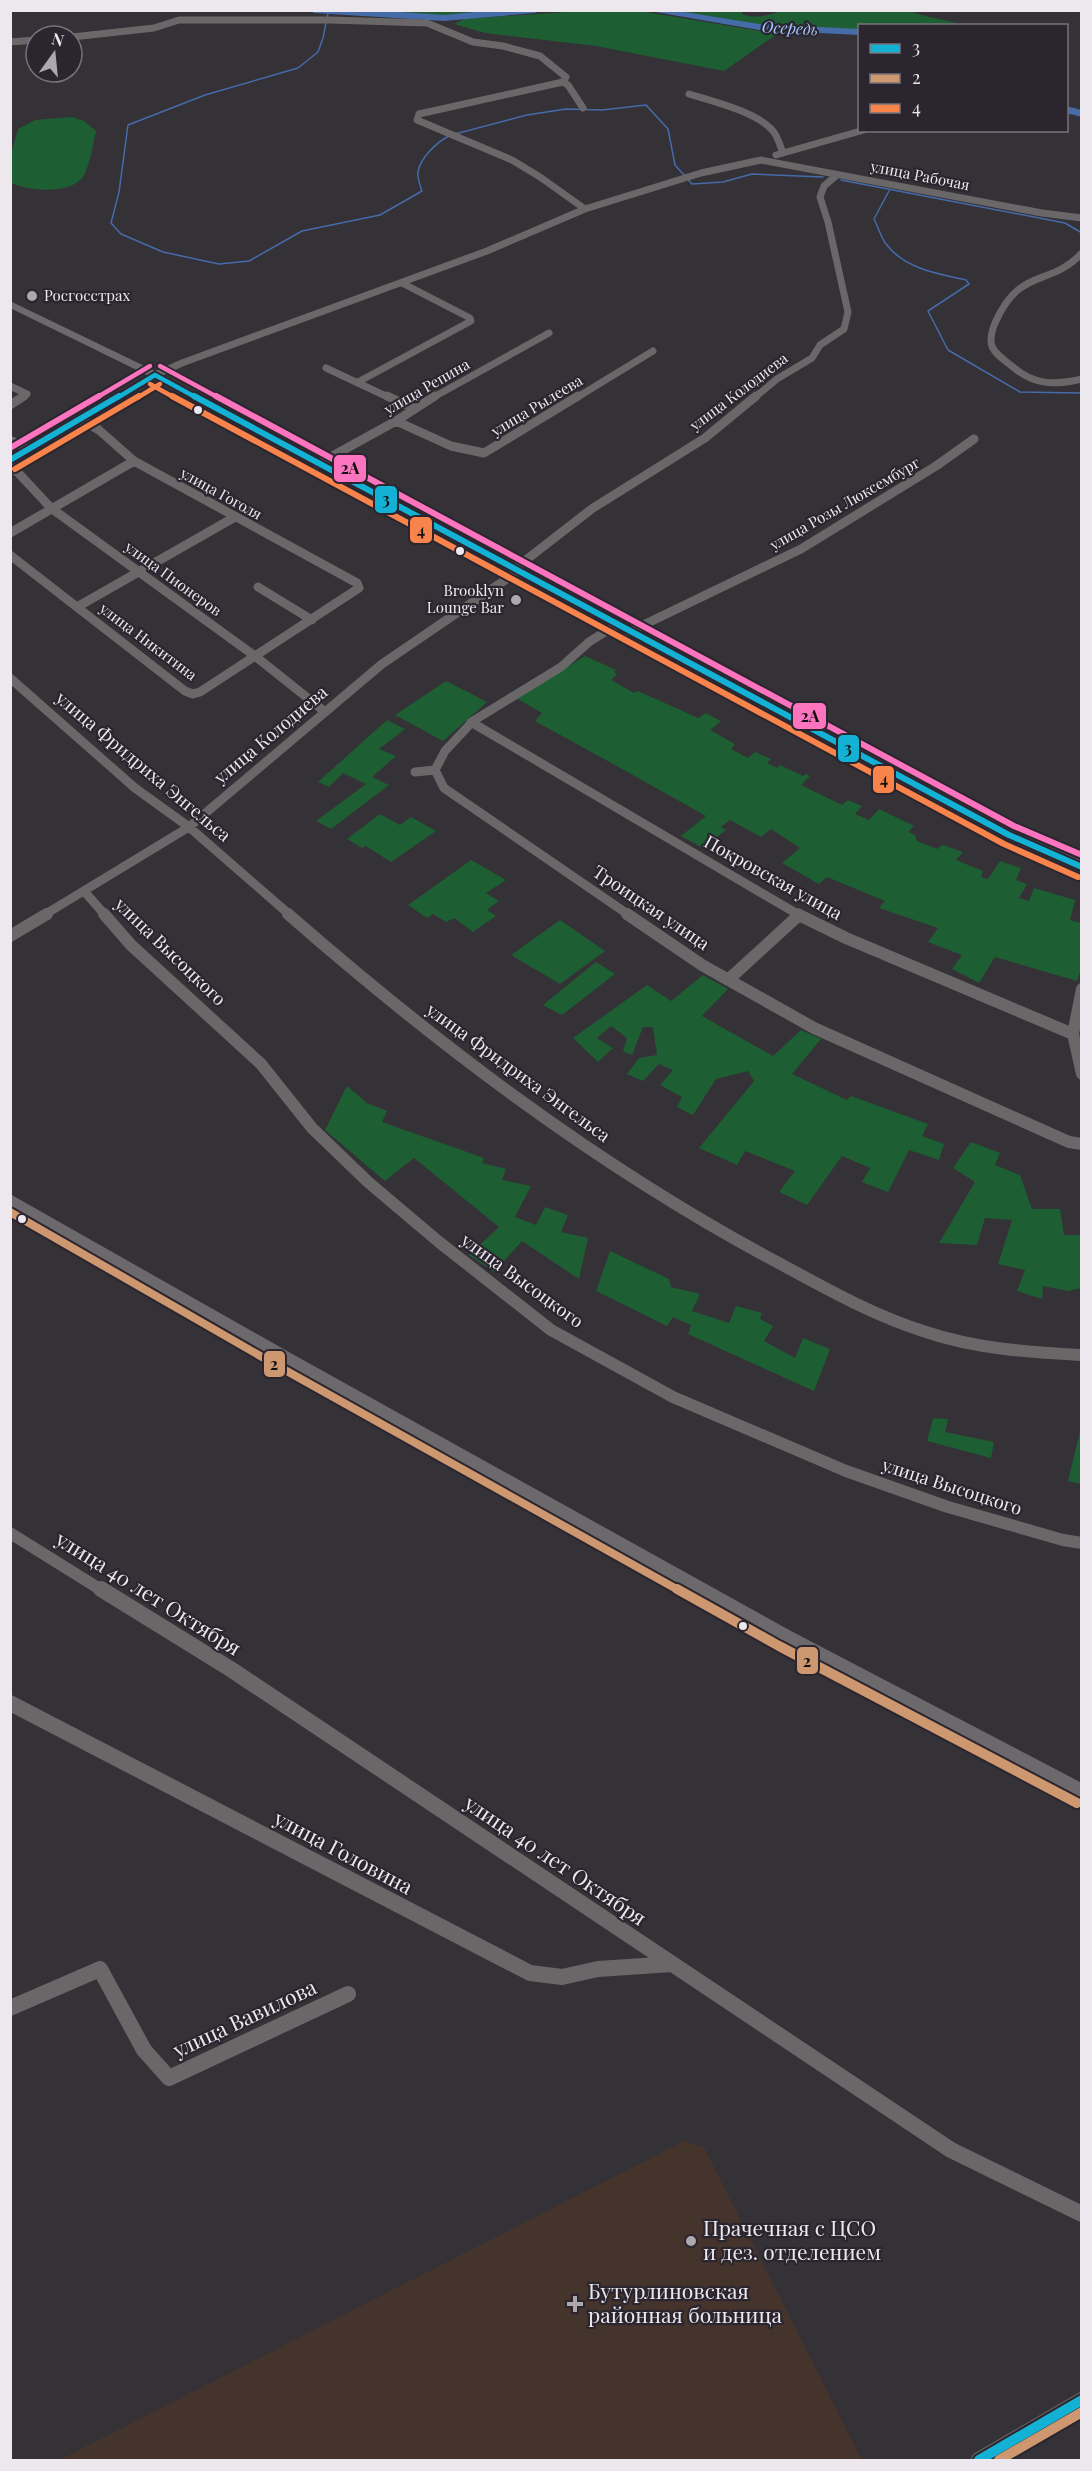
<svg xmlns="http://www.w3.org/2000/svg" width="1092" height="2471" viewBox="0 0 1092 2471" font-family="'Playfair Display',serif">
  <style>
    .medical { fill: #44342c }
    .green { fill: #1d5f32 }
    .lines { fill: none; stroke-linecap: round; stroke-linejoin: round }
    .stream { stroke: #466ba9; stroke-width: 1.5 }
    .river { fill: #466ba9; fill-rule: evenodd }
    .street-far3 { stroke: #6a6769; stroke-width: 7 }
    .street-far2 { stroke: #6a6769; stroke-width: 9 }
    .street-far1 { stroke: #6a6769; stroke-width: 12 }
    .street { stroke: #6a6769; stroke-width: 16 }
    .secondary { fill: #6c696c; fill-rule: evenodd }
    .bus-1-far2-casing { stroke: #2b252f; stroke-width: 8 }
    .bus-1-far1-casing { stroke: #2b252f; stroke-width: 10 }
    .bus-1-casing { stroke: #2b252f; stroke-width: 14 }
    .bus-2-far1-casing { stroke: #2b252f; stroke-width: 12 }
    .bus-2-casing { stroke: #2b252f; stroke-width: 14 }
    .bus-3-far1-casing { stroke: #2b252f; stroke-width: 8 }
    .bus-3-casing { stroke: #2b252f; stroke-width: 10 }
    .bus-4-far1-casing { stroke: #2b252f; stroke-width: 8 }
    .bus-4-casing { stroke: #2b252f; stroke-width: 10 }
    .bus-1-far2 { stroke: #13b2d5; stroke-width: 4.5 }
    .bus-1-far1 { stroke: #13b2d5; stroke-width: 6 }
    .bus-1 { stroke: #13b2d5; stroke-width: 10 }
    .bus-2-far1 { stroke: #cd976f; stroke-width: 8 }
    .bus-2 { stroke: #cd976f; stroke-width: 10 }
    .bus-3-far1 { stroke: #f8844c; stroke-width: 4.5 }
    .bus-3 { stroke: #f8844c; stroke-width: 6 }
    .bus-4-far1 { stroke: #fc73be; stroke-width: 4.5 }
    .bus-4 { stroke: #fc73be; stroke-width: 6 }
    .poi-dot { fill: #aca8ae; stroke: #2b252f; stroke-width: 2 }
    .bus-dot { fill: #ece8ee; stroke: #2b252f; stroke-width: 2 }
    .labels { text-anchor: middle; stroke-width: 4.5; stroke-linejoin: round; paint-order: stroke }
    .far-street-label { font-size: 15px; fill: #ece8ee; stroke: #2b252f }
    .far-poi-label { font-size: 15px; fill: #ece8ee; stroke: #2b252f; text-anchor: start }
    .far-water-label { font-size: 16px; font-style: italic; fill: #a4c6fd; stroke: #2b252f }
    .street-label { font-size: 18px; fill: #ece8ee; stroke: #2b252f }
    .near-street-label { font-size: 21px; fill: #ece8ee; stroke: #2b252f }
    .near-poi-label { font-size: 21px; fill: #ece8ee; stroke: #2b252f; text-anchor: start }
    .line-badge { stroke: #2b252f; stroke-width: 2 }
    .pale-badge-label { font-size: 16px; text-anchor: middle; font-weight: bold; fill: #111 }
  </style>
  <rect width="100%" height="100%" fill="#343137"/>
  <path class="medical" d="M684,2141L704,2147L862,2460H59Z"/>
  <path class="green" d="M634,10L777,34L724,71L596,46L485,33L454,24L464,19L567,12Z
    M389,11V10L512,11L436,16L386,12Z
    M780,11H909C927,18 945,19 963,25L860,26L859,34L789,30L667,11H743L742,14C755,19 768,16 780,11Z
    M72,117L84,121L96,131C93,144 91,160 85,173C75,196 29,191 11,183V153L18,129L35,120Z
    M585,656L616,670L614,672L617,674L611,680L634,693L638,691L698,718L706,713L721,721L710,730L735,744L731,749L748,758L755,752L771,759L767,763L777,768L780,765L803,776L806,774L810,776L801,785L842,805L848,800L862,806L855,814L869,820L879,809L914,826L908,832L915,835L917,841L937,849L943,845L963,852L956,860L983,871L981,877L988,879L1000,861L1021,868L1016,880L1027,884L1019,898L1029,901L1034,888L1075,900L1070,920L1081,923V969L1077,981L995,957L979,983L952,969L962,955L928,942L938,928L879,908L885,901L827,877L819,884L782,863L800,848L771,829L761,837L730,820L721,827L726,830L703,848L681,836L706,816C649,784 592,752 535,721L542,713L516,698Z
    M446,681L487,702L443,741L395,715Z
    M387,720L405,729L379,749L396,756L372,777L389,785L331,829L316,821L366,784L343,773L329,787L318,782Z
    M380,814L400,825L411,817L436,831L391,862L366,846L362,848L347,839Z
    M471,860L506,880L486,893L499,901L487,910L496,916L473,932L454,918L446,922L433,914L427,918L408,905Z
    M560,920L605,951L560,984L511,955Z
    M596,962L615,974L562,1015L543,1005Z
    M703,975L728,989L702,1016L773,1056L801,1030L821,1039L792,1074L847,1100L851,1096L928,1124L922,1136L944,1144L939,1160L909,1150L888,1192L862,1182L870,1168L842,1156L807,1205L779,1192L795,1171L745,1151L737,1165L699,1148L754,1081L748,1071L716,1079L693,1115L677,1107L682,1097L660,1085L673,1070L659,1064L643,1081L627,1074L639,1058L657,1055L653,1027H643L632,1055L623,1051L627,1038L611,1026L597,1038L613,1048L598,1062L573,1038L647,985L671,1001Z
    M347,1086L367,1103L387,1111L382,1122L484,1158L482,1163L506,1169L502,1180L531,1186L515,1217L536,1225L545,1207L568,1215L561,1232L588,1238L579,1279L522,1241L494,1272L469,1255L499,1227L414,1158L385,1181L325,1130Z
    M971,1142L1000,1153L995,1165L1020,1175L1032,1209H1060L1064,1235H1081V1288L1068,1291L1043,1286L1042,1299L1017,1291L1025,1270L998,1264L1012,1220L985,1218L977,1245L939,1243L975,1182L953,1168Z
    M610,1251L669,1279L671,1287L700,1294L692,1311L729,1323L736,1306L762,1313L760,1319L773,1326L764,1341L795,1358L803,1338L830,1349L814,1391L688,1334L691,1325L673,1317L667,1326L596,1291Z
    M933,1418L948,1419L945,1432L994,1442L991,1458L927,1441Z
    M1081,1427V1484L1068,1481Z"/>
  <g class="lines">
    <path class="stream" d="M328,13L323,38L318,52L298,68L205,95L128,125L119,192L111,223L121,234L163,252L219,264L249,261L302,231L380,215L422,191C420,185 417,178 418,172C420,158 437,142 449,136
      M455,134L527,115L566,109L602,110L646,105L668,129L675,165L692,184L723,182L752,174L823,177
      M841,180L1065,223L1082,233
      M889,191L874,219C878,227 881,237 886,244C905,269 938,274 966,280L969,284L928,311L948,350L1020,392L1082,393"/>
    <path class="river" d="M309,10H371L444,15L495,10H540L535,13L444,21L314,13Z
      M644,10H672L759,24L860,29V35L759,30Z
      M1066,106L1082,110V117L1066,113Z"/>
    <path class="street-far3" d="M72,37L154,28L179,20H330L427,23L473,42L503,46L540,56L566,77L563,82L419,114L417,120L512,160L540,177L585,209
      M10,42L36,40
      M563,82L568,85L583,108
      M689,94C712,101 757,112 773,131C778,137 780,146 783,153
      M776,155L864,130
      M1082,253C1049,288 1020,266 995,323C985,348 994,352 1013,367C1035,386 1055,385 1082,379
      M326,368L390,398
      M358,382L471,321L470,318L402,283
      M10,386L27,394L22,398
      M117,398L155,375L182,363L487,251L585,209L701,173L761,160L1042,213L1082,218
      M432,398L549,333
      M576,398L653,351
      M754,398L777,379L812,358L820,345L844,329L848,312L828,222L820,197L824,186L837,175"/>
    <path class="street-far2" d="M387,396L413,408
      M10,405L24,396
      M396,421L451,446L484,453L578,396
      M10,440L29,449
      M10,460L119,396
      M10,464L51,508L255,656L324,711
      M318,464L396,421L435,396
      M10,533L134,461
      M10,555L185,691L193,694L200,692L359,588L357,583L134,461L99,430L80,419
      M513,570L593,508L705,438L756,396
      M258,587L312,620
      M77,607L235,517
      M616,625L589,642L561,667L473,721L445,751L435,770L444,788L629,915
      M629,632L801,549L936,466L974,439
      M10,678L135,788L189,827L290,915
      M471,722L799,915
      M415,772L435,770
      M84,891L105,915
      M44,915L189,827L382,664L517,572"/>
    <path class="street-far1" d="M104,914L131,945L261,1064L312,1128L368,1182L439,1242L551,1330L673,1397L846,1471L948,1507L1063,1540L1082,1543
      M288,914C438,1045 599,1167 775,1261C825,1288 872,1315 926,1332C976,1349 1030,1352 1082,1355
      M627,914L702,965L814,1028L1069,1142L1082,1144
      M797,914L846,938L1073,1034
      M10,936L47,914
      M728,980L799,915
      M1082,989L1073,1034L1082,1074
      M10,1533L103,1591"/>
    <path class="street" d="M101,1589L232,1670L951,2150L1082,2214
      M10,1703L530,1973L562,1977L598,1969L672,1964
      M10,2008L100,1969L144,2050L169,2078L348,1994
      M979,2460L1082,2400"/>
    <path class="secondary" d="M10,301L159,373L1014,832L1082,861V872L1004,838L151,377L10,308Z
      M10,1194L287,1351L791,1631L1082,1783V1803L777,1643L275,1361L10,1208Z"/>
    <g class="bus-1-far2-casing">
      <path id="bus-1-far2" d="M155,375L197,398
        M117,398L155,375"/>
    </g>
    <g class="bus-1-far1-casing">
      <path id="bus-1-far1" d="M194,396L1009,835L1082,867
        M10,460L119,396"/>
    </g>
    <g class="bus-1-casing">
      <path id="bus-1" d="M979,2460L1082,2400"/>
    </g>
    <g class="bus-2-far1-casing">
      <path id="bus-2-far1" d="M10,1212L276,1365L680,1591"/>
    </g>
    <g class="bus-2-casing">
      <path id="bus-2" d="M677,1589L779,1646L1077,1803
        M999,2460L1082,2412"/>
    </g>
    <g class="bus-3-far1-casing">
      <path id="bus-3-far1" d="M150,384L175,398
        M137,398L160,384"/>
    </g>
    <g class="bus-3-casing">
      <path id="bus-3" d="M172,396L1004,844L1078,877
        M15,469L139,396"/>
    </g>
    <g class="bus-4-far1-casing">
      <path id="bus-4-far1" d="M160,366L219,398
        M96,398L150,366"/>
    </g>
    <g class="bus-4-casing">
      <path id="bus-4" d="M216,396L1014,826L1082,855
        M10,448L99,396"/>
    </g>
    <use href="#bus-1-far2" class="bus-1-far2"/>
    <use href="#bus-1-far1" class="bus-1-far1"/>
    <use href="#bus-1" class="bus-1"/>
    <use href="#bus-2-far1" class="bus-2-far1"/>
    <use href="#bus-2" class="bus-2"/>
    <use href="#bus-3-far1" class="bus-3-far1"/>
    <use href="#bus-3" class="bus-3"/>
    <use href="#bus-4-far1" class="bus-4-far1"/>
    <use href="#bus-4" class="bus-4"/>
  </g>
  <g class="poi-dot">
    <circle cx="32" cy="296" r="6"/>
    <circle cx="516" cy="600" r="6"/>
    <circle cx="691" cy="2241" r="6"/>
    <path d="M572 2295h6v6h6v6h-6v6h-6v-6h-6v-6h6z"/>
  </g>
  <g class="bus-dot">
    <circle cx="198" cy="410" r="5"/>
    <circle cx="460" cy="551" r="5"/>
    <circle cx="22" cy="1219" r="5"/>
    <circle cx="743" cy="1626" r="5"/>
  </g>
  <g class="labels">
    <g class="far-street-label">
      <text transform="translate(920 176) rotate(11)" y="5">улица Рабочая</text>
      <text transform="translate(427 387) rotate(-30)" y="5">улица Репина</text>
      <text transform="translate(739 392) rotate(-37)" y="5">улица Колодиева</text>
      <text transform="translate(537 406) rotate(-31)" y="5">улица Рылеева</text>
      <text transform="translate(221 494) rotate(29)" y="5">улица Гоголя</text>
      <text transform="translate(845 504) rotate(-30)" y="5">улица Розы Люксембург</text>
      <text transform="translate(173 579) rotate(36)" y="5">улица Пионеров</text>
      <text transform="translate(148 642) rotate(37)" y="5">улица Никитина</text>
    </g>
    <g class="far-poi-label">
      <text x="44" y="301">Росгосстрах</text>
      <text x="504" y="596" text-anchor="end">Brooklyn<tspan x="504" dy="17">Lounge Bar</tspan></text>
    </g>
    <g class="far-water-label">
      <text transform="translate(790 28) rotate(3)" y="6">Осередь</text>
    </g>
    <g class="street-label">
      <text transform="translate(271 735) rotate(-40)" y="6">улица Колодиева</text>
      <text transform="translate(143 767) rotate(40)" y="6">улица Фридриха Энгельса</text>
      <text transform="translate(773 878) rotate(29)" y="6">Покровская улица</text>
      <text transform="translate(651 908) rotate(34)" y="6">Троицкая улица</text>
      <text transform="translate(170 952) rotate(44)" y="6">улица Высоцкого</text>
      <text transform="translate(518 1073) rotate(36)" y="6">улица Фридриха Энгельса</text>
      <text transform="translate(522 1281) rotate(36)" y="6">улица Высоцкого</text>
      <text transform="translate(952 1487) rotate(18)" y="6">улица Высоцкого</text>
    </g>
    <g class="near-street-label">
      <text transform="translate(148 1594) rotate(32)" y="7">улица 40 лет Октября</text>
      <text transform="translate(343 1853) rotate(28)" y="7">улица Головина</text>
      <text transform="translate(555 1861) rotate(34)" y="7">улица 40 лет Октября</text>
      <text transform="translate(245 2019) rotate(-25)" y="7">улица Вавилова</text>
    </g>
    <g class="near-poi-label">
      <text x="703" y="2236">Прачечная с ЦСО<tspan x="703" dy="24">и дез. отделением</tspan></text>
      <text x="588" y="2299">Бутурлиновская<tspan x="588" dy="24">районная больница</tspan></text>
    </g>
  </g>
  <g class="line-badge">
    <rect x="333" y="454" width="34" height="29" rx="6" fill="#fc73be"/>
    <rect x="374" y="485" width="24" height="29" rx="6" fill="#13b2d5"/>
    <rect x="409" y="516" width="24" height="28" rx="6" fill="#f8844c"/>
    <rect x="792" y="702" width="35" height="28" rx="6" fill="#fc73be"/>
    <rect x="837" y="734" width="23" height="29" rx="6" fill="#13b2d5"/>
    <rect x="872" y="765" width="23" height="29" rx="6" fill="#f8844c"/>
    <rect x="263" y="1350" width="23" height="28" rx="6" fill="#cd976f"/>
    <rect x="796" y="1646" width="23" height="29" rx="6" fill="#cd976f"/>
  </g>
  <g class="pale-badge-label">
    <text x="350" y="474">2А</text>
    <text x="386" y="505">3</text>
    <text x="421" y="536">4</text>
    <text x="810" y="722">2А</text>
    <text x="848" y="754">3</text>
    <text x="884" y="785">4</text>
    <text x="274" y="1370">2</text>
    <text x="807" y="1667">2</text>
  </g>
  <rect width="1092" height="2471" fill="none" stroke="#ece8ee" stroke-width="24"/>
  <rect x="858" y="24" width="210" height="108" fill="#2b252f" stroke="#78737b" stroke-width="1.5"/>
  <rect x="870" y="44" width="30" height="9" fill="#13b2d5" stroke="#78737b" stroke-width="1.5"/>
  <text x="912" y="54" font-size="18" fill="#ece8ee">3</text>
  <rect x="870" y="74" width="30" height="9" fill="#cd976f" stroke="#78737b" stroke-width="1.5"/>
  <text x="912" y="84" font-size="18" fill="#ece8ee">2</text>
  <rect x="870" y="104" width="30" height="9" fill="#f8844c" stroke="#78737b" stroke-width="1.5"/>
  <text x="912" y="114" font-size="18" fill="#ece8ee">4</text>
  <g transform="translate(54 54) rotate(15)"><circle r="28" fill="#2b252f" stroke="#78737b" stroke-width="1.5"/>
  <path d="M0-4.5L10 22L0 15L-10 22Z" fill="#aca8ae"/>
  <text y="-9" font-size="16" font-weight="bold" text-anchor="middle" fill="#ece8ee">N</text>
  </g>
</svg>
